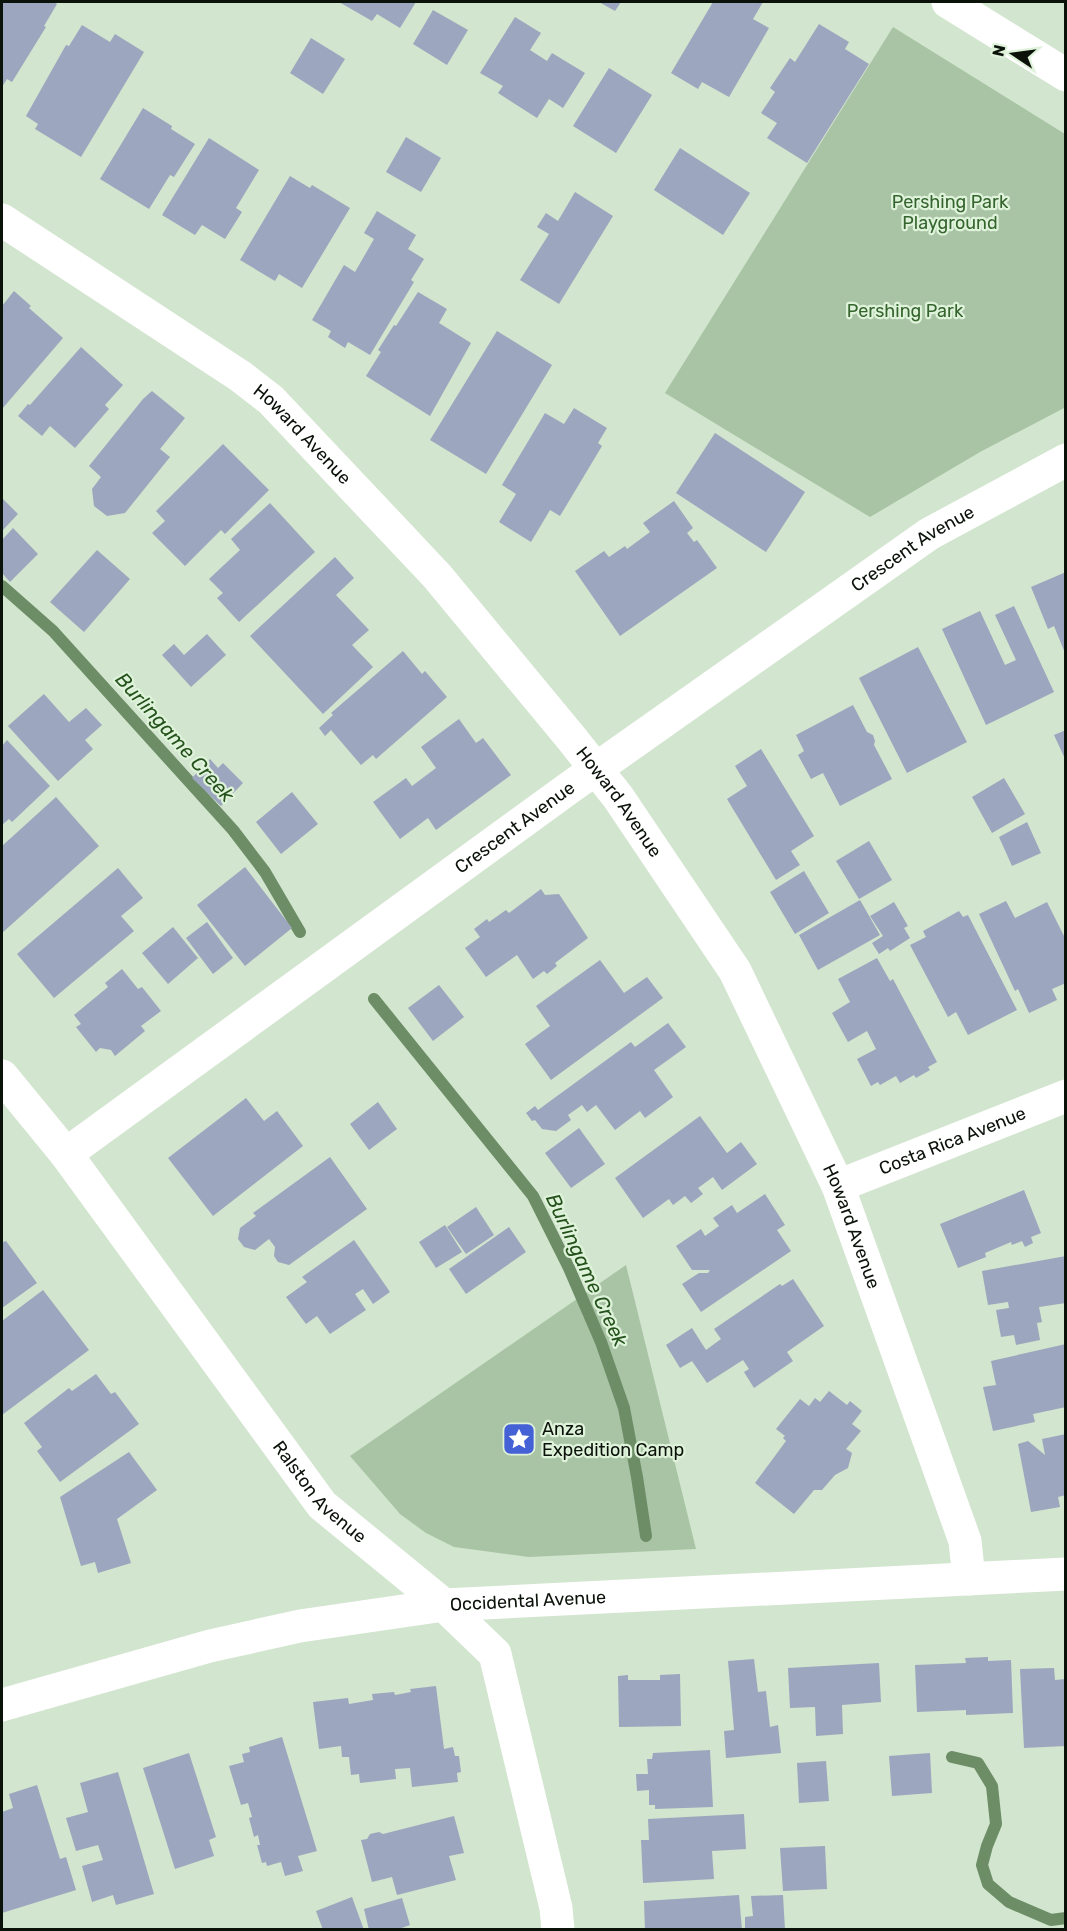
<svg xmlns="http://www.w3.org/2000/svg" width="1067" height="1931" viewBox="0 0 1067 1931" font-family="Rubik,sans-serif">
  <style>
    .green { fill: #a9c3a5 }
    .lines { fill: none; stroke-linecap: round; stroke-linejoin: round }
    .stream { stroke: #6d8d67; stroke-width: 12 }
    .building { fill: #9ca6be }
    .street { stroke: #fff; stroke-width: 33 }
    .secondary { stroke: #fff; stroke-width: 33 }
    .labels { text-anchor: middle; stroke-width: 4.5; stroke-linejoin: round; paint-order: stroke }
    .park-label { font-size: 18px; fill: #36642e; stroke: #dff3db }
    .street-label { font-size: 18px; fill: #0b120a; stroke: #dff3db }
    .poi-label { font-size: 18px; fill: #0b120a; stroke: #dff3db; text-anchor: start }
    .water-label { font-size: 20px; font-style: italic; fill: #25521c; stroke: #dff3db }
  </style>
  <rect width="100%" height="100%" fill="#d2e5ce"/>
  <path class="green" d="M893,27L1065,134L1066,407L980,452L870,517L665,393Z
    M626,1265L696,1549L529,1557L454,1547L426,1533L400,1514L350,1456Z"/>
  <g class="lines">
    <path class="stream" d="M2,586L53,631L233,830L265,872L300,932
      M374,999L533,1196L569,1268L601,1342L624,1408L637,1477L646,1536
      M952,1757L978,1763L992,1786L996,1824L987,1846L982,1865L988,1884L1009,1902L1051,1920L1066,1918"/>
  </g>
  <path class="building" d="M2,2H54L57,4L44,26L46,27L12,82L7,79L2,87Z
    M339,2H416L400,28L377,14L372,21Z
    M599,2H621L615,11Z
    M713,2H763L753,19L769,28L729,97L702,82L698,89L671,73Z
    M433,10L468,30L447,65L413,44Z
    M515,17L541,33L530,50L547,61L552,53L585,73L563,108L549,99L537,118L498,93L503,86L480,73Z
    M819,24L849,42L845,49L869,64L807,163L767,138L777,123L761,113L775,92L770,88L790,58L795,62Z
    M82,25L110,42L115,34L144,52L81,157L35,129L38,124L26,116L66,45L69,46Z
    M311,38L345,59L323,94L290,73Z
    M609,68L652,95L616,153L573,126Z
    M143,108L172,126L171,129L195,144L174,177L170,175L149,209L100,179Z
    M406,137L441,158L421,192L386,172Z
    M209,138L259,170L236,208L242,212L225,239L202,225L195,235L162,215Z
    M680,148L750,193L723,235L654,190Z
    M290,176L310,188L312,185L350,208L302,288L279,274L275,281L240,260Z
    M575,192L613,216L559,304L520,280L549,234L537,227L546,213L558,221Z
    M377,211L416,235L408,249L424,259L411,280L414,282L370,355L348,342L345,348L328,337L331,331L312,320L344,265L355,272L374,239L364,233Z
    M14,291L31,306L29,308L63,338L2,409V306Z
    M418,292L447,309L439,323L471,343L430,416L366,376L381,352L378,350L394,325L396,326Z
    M497,331L552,365L486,474L430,440Z
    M81,347L123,385L105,405L109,409L75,448L50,426L42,436L18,416L28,404L30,405Z
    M152,391L185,418L160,449L170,457L125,513L107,516L94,506L92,489L101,477L89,466L143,399Z
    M574,408L607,428L598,443L602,446L560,516L550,510L531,542L499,522L516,494L502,485L545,413L564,424Z
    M715,433L805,492L766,552L676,493Z
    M223,444L269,490L225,534L221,530L185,566L152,533L165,521L156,511Z
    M2,498L18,514L2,531Z
    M674,501L693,528L687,533L694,542L697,540L717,568L620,636L575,571L604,551L609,557L625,546L627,549L650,532L643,523Z
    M270,503L315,552L239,622L217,598L223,593L209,579L240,550L231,539Z
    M13,528L38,554L10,582L2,573V540Z
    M97,550L130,579L84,632L50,602Z
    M335,557L354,578L336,595L369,630L352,645L373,667L323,714L250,636Z
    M1066,572V653H1065L1054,626L1048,629L1031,587Z
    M1014,606L1054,692L986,725L942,629L980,611L1005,665L1016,660L995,615Z
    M207,634L226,655L191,687L162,655L174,644L184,655Z
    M918,647L967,742L907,773L859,678Z
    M403,651L422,674L425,671L447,697L376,759L373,755L361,765L331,730L325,736L319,728L333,715L331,713Z
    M44,694L69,722L86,708L102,725L85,740L93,749L58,781L8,726Z
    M853,705L867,732L873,735L875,741L874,745L892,779L840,806L823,773L811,779L798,755L804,751L796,735Z
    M459,719L476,743L483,738L511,775L436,830L428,818L400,839L373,802L406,778L412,786L436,768L421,747Z
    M1066,730V761L1054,735Z
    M7,740L50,786L12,822L9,819L2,825V746Z
    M761,749L814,836L791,851L800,865L776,880L727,799L747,786L735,766Z
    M210,759L218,768L223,763L243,783L221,806L192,778Z
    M1004,778L1025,814L992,833L972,797Z
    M292,792L318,824L281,854L256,822Z
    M56,797L99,846L2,933V846Z
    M1027,822L1041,853L1012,866L999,837Z
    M869,841L892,880L859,899L836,861Z
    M245,867L292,928L245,966L197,905Z
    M118,868L143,898L121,916L134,931L54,998L17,954Z
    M804,871L829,913L795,934L770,892Z
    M541,889L545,895L559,894L588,938L555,963L557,966L547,974L544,971L533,979L517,955L486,977L465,948L480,937L474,929L487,919L489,922L506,910L509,913Z
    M860,900L880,935L818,970L799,935Z
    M1006,901L1015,918L1047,902L1066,940V983L1052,989L1057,1000L1029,1013L1018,989L1015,991L979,914Z
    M894,902L908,926L904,928L910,938L890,951L888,948L879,954L872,943L883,936L870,916Z
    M959,911L963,917L968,915L1017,1010L968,1035L956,1012L948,1017L910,945L926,937L923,931Z
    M207,922L233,958L213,974L186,938Z
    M173,927L198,958L168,984L142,953Z
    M877,958L890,981L893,979L937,1062L928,1067L930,1070L916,1078L914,1075L900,1083L896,1076L880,1085L878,1082L871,1086L857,1059L876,1049L867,1031L848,1042L832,1013L850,1002L838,979Z
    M600,960L624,993L647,977L663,998L551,1080L525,1044L550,1026L536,1006Z
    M122,969L138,989L142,987L161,1011L141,1026L145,1031L115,1056L111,1050L100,1048L96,1052L76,1027L81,1024L74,1015L108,987L105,983Z
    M439,985L464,1017L433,1041L408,1008Z
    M668,1023L686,1047L654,1070L673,1097L645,1118L640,1111L615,1130L596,1105L587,1112L582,1105L568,1115L571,1120L556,1131L542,1129L535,1120L532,1121L526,1113L535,1106L538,1110L631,1042L635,1047Z
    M246,1098L264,1121L277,1111L303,1146L213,1216L168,1158Z
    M378,1102L397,1129L369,1150L350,1124Z
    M700,1116L727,1153L741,1142L757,1164L722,1190L713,1177L698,1188L703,1194L691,1203L685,1196L673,1205L669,1199L643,1218L615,1178Z
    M579,1128L605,1164L571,1188L545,1153Z
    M330,1157L367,1209L289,1265L278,1262L274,1256L275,1247L269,1239L255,1250L244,1247L238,1239L240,1228L256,1216L253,1213Z
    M1024,1190L1041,1233L1031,1237L1033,1243L1025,1247L1022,1241L1012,1245L1011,1242L985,1253L986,1257L958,1268L940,1224Z
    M765,1194L785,1225L777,1230L791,1251L701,1312L682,1284L699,1273H708L710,1270H692L676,1246L701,1229L705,1236L719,1226L713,1218L732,1205L737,1213Z
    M476,1207L494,1235L466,1254L447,1227Z
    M445,1225L462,1252L436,1268L419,1242Z
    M509,1227L526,1252L466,1294L449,1269Z
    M2,1240L3,1242L6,1241L37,1283L2,1308Z
    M354,1240L390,1292L373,1304L363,1289L355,1294L366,1310L330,1334L317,1316L306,1324L286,1297L307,1282L302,1277Z
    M1066,1256V1303L1039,1307L1042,1322L1037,1323L1040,1340L1016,1345L1014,1335L1001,1337L996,1310L1009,1308L1008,1302L988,1305L982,1271Z
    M793,1279L824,1326L787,1352L793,1361L754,1388L744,1372L749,1369L743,1360L707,1383L692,1361L680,1368L666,1345L692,1328L706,1350L721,1339L714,1329L780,1284L782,1286Z
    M43,1290L89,1350L2,1415V1321Z
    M1066,1344V1407L1033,1414L1035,1422L993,1431L983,1387L996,1385L991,1361Z
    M96,1374L111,1394L115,1392L139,1424L60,1482L37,1451L42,1447L24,1423L69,1388L72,1391Z
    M829,1391L847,1405L850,1401L862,1411L852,1424L861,1431L846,1449L852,1453L848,1468L835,1475L822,1490H814L794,1514L755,1483L786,1441L783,1438L785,1436L776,1429L800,1399L809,1406L815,1398L820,1402Z
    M1066,1434V1495L1058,1497L1060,1507L1031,1512L1018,1444L1028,1441L1045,1455L1042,1439Z
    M129,1452L157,1490L117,1519L131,1563L98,1573L95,1562L81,1566L60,1497Z
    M988,1657V1661L1011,1660L1013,1713L966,1715V1710L917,1712L915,1665L966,1663L965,1658Z
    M754,1659L758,1692L766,1691L770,1727L778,1725L781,1753L726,1758L724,1731L734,1730L728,1661Z
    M879,1663L881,1702L842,1705L843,1734L816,1736L815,1707L790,1708L788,1668Z
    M1054,1668L1055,1680L1066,1679V1746L1024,1748L1020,1669Z
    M680,1674L681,1726L619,1727L618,1676L628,1675V1680H660V1675Z
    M436,1686L444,1749L453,1747L455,1756H459L461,1772L457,1773L458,1782L412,1787L410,1768L395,1769L396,1779L360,1783L359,1774L351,1775L349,1757H342L341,1746L319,1749L313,1702L348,1698L349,1704L373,1700L372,1694L394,1692L395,1695L411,1692L410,1689Z
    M282,1737L317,1851L298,1856L303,1871L285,1876L281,1862L267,1866L266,1862L262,1863L257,1845H260L258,1835L254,1837L249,1818L252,1817L248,1803L241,1805L229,1766L244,1762L242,1754L250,1752L249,1747Z
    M710,1750L713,1807L655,1809V1805H649V1790L637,1791L636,1774H648L647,1759H652L653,1753Z
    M189,1753L216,1837L209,1840L214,1856L175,1869L143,1768Z
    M930,1753L932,1793L892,1796L889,1756Z
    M826,1761L829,1801L799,1803L797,1763Z
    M118,1772L154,1894L116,1905L113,1895L92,1902L82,1866L103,1860L98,1845L76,1851L66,1818L88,1812L80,1783Z
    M37,1785L60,1859L66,1857L76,1890L2,1913V1812L13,1808L9,1794Z
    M744,1814L746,1849L712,1851L714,1879L643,1883L641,1840H649L648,1819Z
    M454,1816L464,1853L449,1856L456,1880L397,1895L392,1877L372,1882L361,1840L367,1839L370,1834L379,1832L383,1834Z
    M825,1846L827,1889L783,1891L780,1848Z
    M739,1895L742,1930H645L644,1901Z
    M783,1895L785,1930H745V1917L753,1916L751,1896Z
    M352,1897L364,1930H323L316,1911Z
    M402,1898L410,1925L396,1930H369L364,1909Z"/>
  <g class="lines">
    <g class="street">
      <path d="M948,2L1066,75"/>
      <path id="s1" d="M2,220L240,376L271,400L437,576L572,739L618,797L735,971L838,1186L965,1541L969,1579"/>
      <path id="s2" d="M66,1154L569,788L929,534L1066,460"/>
      <path id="s3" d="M838,1186L1066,1096"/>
      <path id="s4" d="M2,1705L210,1646L300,1626L444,1605L1066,1574"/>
    </g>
    <path class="secondary" id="s5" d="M2,1076L66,1154L322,1505L444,1605L495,1654L556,1908L558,1930"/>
  </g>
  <defs>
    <g id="sight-square" transform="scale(1.725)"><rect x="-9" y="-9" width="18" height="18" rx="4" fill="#4461d5" stroke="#dff3db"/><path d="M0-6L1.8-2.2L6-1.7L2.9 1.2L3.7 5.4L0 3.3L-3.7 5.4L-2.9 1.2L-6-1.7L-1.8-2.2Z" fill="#fff"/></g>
  </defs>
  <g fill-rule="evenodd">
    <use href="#sight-square" x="519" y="1439"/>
  </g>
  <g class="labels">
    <g class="park-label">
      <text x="950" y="208">Pershing Park<tspan x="950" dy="21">Playground</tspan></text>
      <text x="905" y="317">Pershing Park</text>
    </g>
    <g class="street-label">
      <text dy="6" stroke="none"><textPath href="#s1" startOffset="370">Howard Avenue</textPath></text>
      <text dy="6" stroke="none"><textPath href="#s2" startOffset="1041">Crescent Avenue</textPath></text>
      <text dy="6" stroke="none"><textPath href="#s1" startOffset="856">Howard Avenue</textPath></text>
      <text dy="6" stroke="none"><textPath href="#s2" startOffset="555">Crescent Avenue</textPath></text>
      <text dy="6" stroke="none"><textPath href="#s3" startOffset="123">Costa Rica Avenue</textPath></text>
      <text dy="6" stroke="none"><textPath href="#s1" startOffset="1342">Howard Avenue</textPath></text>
      <text dy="6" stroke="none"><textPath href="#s5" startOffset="524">Ralston Avenue</textPath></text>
      <text dy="6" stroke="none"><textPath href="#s4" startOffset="538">Occidental Avenue</textPath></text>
    </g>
    <g class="poi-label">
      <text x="542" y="1435">Anza<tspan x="542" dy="21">Expedition Camp</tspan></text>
    </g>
    <g class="water-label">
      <text transform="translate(175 737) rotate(48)" y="7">Burlingame Creek</text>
      <text transform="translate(587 1270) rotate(65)" y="7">Burlingame Creek</text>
    </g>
  </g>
  <rect width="1067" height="1931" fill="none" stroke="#0b120a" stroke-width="6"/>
  <g transform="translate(1013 54) rotate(283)" stroke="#dff3db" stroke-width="4.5" paint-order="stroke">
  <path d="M0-4.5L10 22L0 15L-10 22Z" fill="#0b120a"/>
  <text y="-9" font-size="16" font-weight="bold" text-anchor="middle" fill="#0b120a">N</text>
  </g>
</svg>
